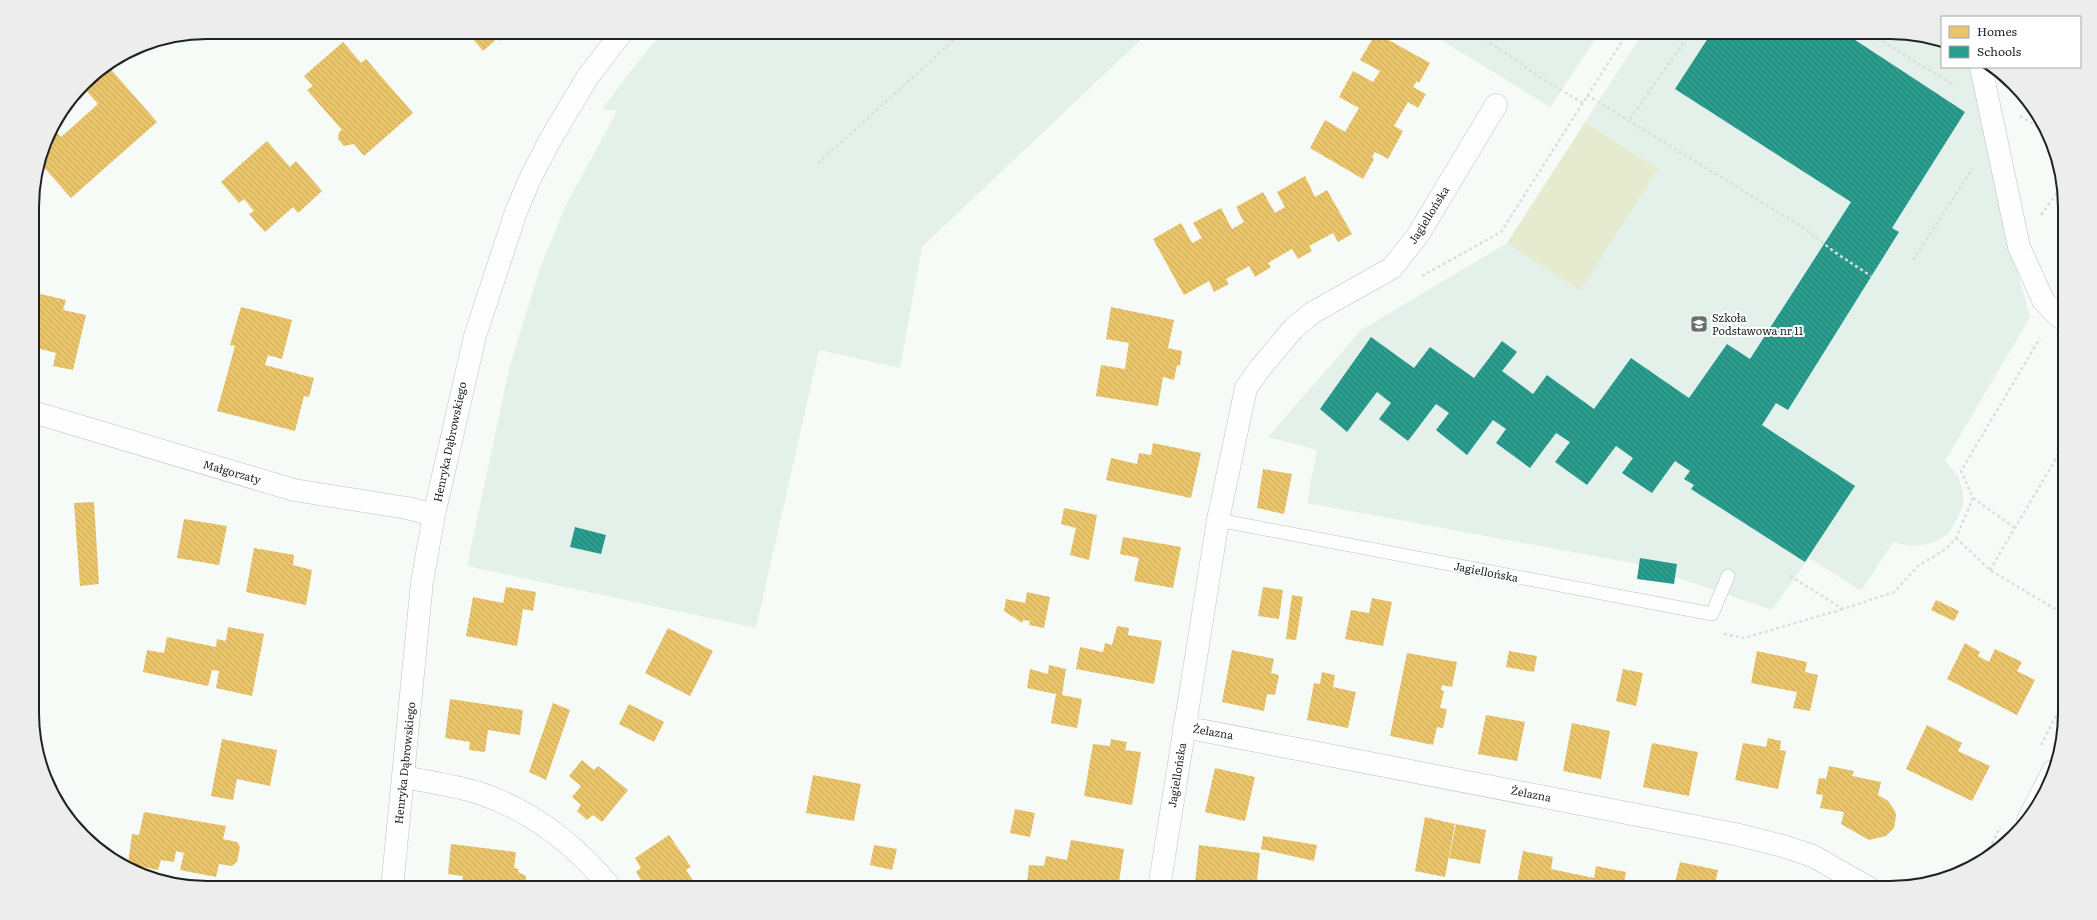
<svg xmlns="http://www.w3.org/2000/svg" width="2097" height="920" viewBox="0 0 2097 920" font-family="Literata,serif">
  <style>
    .built { fill: #e4f1ea }
    .green { fill: #e6eace }
    .homes { fill: url(#homes-back-hatch) }
    .schools { fill: url(#schools-back-hatch) }
    .lines { fill: none; stroke-linecap: round; stroke-linejoin: round }
    .lane-casing { stroke: #bdc2bf; stroke-width: 14 }
    .street-casing { stroke: #bdc2bf; stroke-width: 23 }
    .path { stroke: #dcdedd; stroke-width: 2.5; stroke-dasharray: 3 3; stroke-linecap: butt }
    .lane { stroke: #fefefe; stroke-width: 13 }
    .street { stroke: #fefefe; stroke-width: 22 }
    .labels { text-anchor: middle; stroke-width: 4; stroke-linejoin: round; paint-order: stroke }
    .street-label { font-size: 11px; fill: #1e2421; stroke: #fff }
    .poi-label { font-size: 11px; fill: #1e2421; stroke: #fff; text-anchor: start }
    .rim { fill: none; stroke: #1e2421; stroke-width: 2 }
  </style>
  <defs>
    <pattern id="homes-back-hatch" width="6" height="6" patternUnits="userSpaceOnUse"><rect width="6" height="6" fill="#e9c46a"/><path d="M-1 5l2 2M0 0l6 6M5-1l2 2" fill="none" stroke="#c7a85c"/></pattern>
    <pattern id="schools-back-hatch" width="6" height="6" patternUnits="userSpaceOnUse"><rect width="6" height="6" fill="#2a9d8f"/><path d="M-1 5l2 2M0 0l6 6M5-1l2 2" fill="none" stroke="#238074"/></pattern>
  </defs>
  <rect width="100%" height="100%" fill="#f6fbf8"/>
  <path class="built" d="M665,32H1149L922,247L900,368L819,350L756,628L467,566L509,369L540,268L566,205L617,111L602,109L647,50Z
    M1428,32H1600L1550,107Z
    M1643,32H1890L1930,40L1942,48V67H1974L2013,255L2030,317L1945,461L1958,476L1963,492V506L1958,517L1949,533L1933,543L1909,546L1893,542L1861,591L1809,558L1772,610L1637,564L1307,503L1317,450L1268,437L1361,330L1507,243Z"/>
  <path class="green" d="M1585,123L1658,169L1580,290L1507,243Z"/>
  <path class="homes" d="M467,32H510L500,41L498,38L483,51Z
    M1376,33L1430,63L1419,83L1417,81L1413,87L1426,94L1418,108L1408,102L1394,126L1403,131L1388,159L1375,152L1372,157L1374,159L1363,179L1310,148L1325,120L1345,132L1359,108L1339,97L1353,71L1373,82L1380,71L1360,60Z
    M343,42L361,63L366,59L413,113L364,156L354,144L344,146L338,139L339,132L342,130L307,90L313,86L304,76Z
    M108,66L157,122L71,198L41,164L50,130L52,127L61,137L98,104L83,87L92,76Z
    M267,141L290,167L296,161L322,191L298,213L293,207L265,232L249,214L254,211L244,199L239,203L221,182Z
    M1305,176L1315,197L1327,190L1352,234L1338,242L1333,233L1309,246L1312,251L1298,259L1292,249L1268,263L1271,267L1255,277L1249,266L1226,279L1229,284L1214,292L1209,281L1184,295L1153,239L1181,223L1192,243L1202,238L1193,223L1221,208L1232,229L1244,222L1236,207L1263,192L1275,213L1285,207L1277,192Z
    M36,293L66,300L63,310L86,315L73,370L53,366L56,353L33,347V309Z
    M241,307L292,320L282,359L268,355L265,365L314,378L309,397L304,396L295,431L217,411L235,346L230,345Z
    M1111,307L1174,320L1168,348L1182,351L1180,366L1177,365L1174,380L1163,377L1158,406L1096,396L1101,365L1125,369L1127,354L1129,343L1106,339Z
    M1153,443L1201,453L1191,498L1106,480L1111,458L1137,464L1139,453L1151,455Z
    M1263,469L1292,474L1284,514L1257,508Z
    M94,502L99,584L80,586L74,503Z
    M1064,508L1097,515L1089,560L1070,555L1076,528L1061,524Z
    M184,519L227,526L219,565L177,558Z
    M1123,537L1181,547L1173,588L1134,581L1139,558L1120,554Z
    M254,548L294,555L293,565L312,570L306,605L246,592Z
    M506,587L536,592L533,611L523,609L517,646L466,636L473,597L503,603Z
    M1263,587L1283,590L1279,619L1258,616Z
    M1027,592L1050,597L1044,628L1029,625L1030,621L1023,620L1022,623L1004,611L1006,599L1025,603Z
    M1292,595L1303,597L1296,640L1286,639Z
    M1372,598L1392,602L1383,646L1345,639L1351,610L1369,613Z
    M1936,600L1959,611L1954,621L1931,610Z
    M1117,626L1129,628L1128,635L1162,641L1154,684L1076,669L1080,647L1103,652L1105,643L1112,645Z
    M228,627L264,634L252,696L216,688L219,671L212,670L208,686L143,672L147,650L164,653L167,637L216,647L217,639L226,641Z
    M668,628L713,651L690,696L645,673Z
    M1965,643L1980,652L1978,656L1989,662L1995,649L2022,662L2017,671L2035,680L2017,715L1947,679Z
    M1232,650L1274,659L1271,673L1279,675L1275,695L1267,694L1264,711L1222,702Z
    M1509,651L1537,656L1534,672L1506,667Z
    M1757,651L1807,662L1805,672L1818,675L1810,711L1793,708L1797,692L1751,683Z
    M1407,653L1457,662L1452,687L1442,685L1441,690L1444,691L1440,708L1447,709L1443,728L1437,727L1433,745L1390,736Z
    M1049,665L1066,669L1062,695L1082,699L1077,728L1051,723L1056,694L1027,688L1030,669L1048,674Z
    M1623,669L1643,673L1636,706L1616,701Z
    M1322,672L1335,675L1333,687L1356,692L1348,728L1307,720L1314,683L1320,684Z
    M450,699L523,710L520,735L488,730L485,752L469,750L470,742L445,738Z
    M553,703L570,710L546,780L529,772Z
    M629,704L664,722L654,742L619,724Z
    M1486,715L1525,722L1517,761L1478,754Z
    M1572,723L1610,731L1601,779L1563,771Z
    M1927,725L1962,743L1958,751L1990,766L1972,801L1906,769Z
    M1768,738L1781,741L1780,750L1786,751L1778,789L1735,780L1743,743L1766,747Z
    M222,739L277,750L270,786L237,779L233,800L211,796Z
    M1111,739L1127,742L1125,750L1141,752L1132,805L1084,796L1093,744L1110,746Z
    M1652,743L1698,752L1689,796L1643,787Z
    M582,760L594,770L598,766L628,790L602,822L593,815L587,820L577,811L581,805L572,797L581,786L569,776Z
    M1829,766L1854,771L1852,776L1881,782L1878,795L1888,801L1895,811L1896,816L1894,828L1886,836L1869,840L1841,824L1844,812L1820,808L1823,795L1816,794L1819,778L1826,779Z
    M1215,768L1255,777L1245,821L1205,812Z
    M813,775L861,784L854,821L806,813Z
    M1015,809L1035,813L1030,837L1010,833Z
    M144,812L226,826L223,839L237,842L240,847L237,862L232,866L219,864L216,877L180,870L184,853L176,851L174,862L161,860L158,870L128,864L132,834L139,835Z
    M1425,817L1455,824L1445,877L1415,871Z
    M1456,824L1486,830L1480,864L1449,858Z
    M669,835L691,867L686,870L698,888H672L668,882L660,888H655L650,880L644,885L636,872L641,868L635,858Z
    M1263,836L1317,845L1314,861L1261,849Z
    M1071,840L1124,849L1118,888H1061L1027,883L1029,865L1044,866L1046,856L1067,860Z
    M451,844L516,852L514,868L519,869L518,872L526,876L525,888H461L463,876L448,874Z
    M874,845L897,849L892,870L870,865Z
    M1199,845L1260,853L1256,888H1227L1195,883Z
    M1523,851L1553,857L1551,869L1594,878L1596,866L1626,872L1623,888H1516Z
    M1680,862L1718,870L1714,888H1666L1667,885L1674,887Z
    M134,871L180,879L179,882L140,875Z"/>
  <path class="schools" d="M1712,32H1843L1965,112L1892,228L1899,232L1788,410L1776,403L1762,425L1855,486L1805,562L1691,489L1694,485L1684,479L1690,471L1675,461L1652,493L1622,473L1633,458L1616,446L1587,485L1555,462L1570,442L1556,433L1530,468L1496,443L1506,429L1493,420L1467,455L1436,430L1449,413L1436,404L1408,441L1379,419L1391,403L1377,392L1347,432L1320,409L1371,337L1414,368L1430,347L1474,378L1502,341L1517,352L1502,371L1533,394L1547,375L1594,409L1631,358L1689,398L1727,344L1750,359L1851,202L1675,89Z
    M575,527L606,535L601,554L570,547Z
    M1640,558L1677,564L1674,584L1637,579Z"/>
  <g class="lines">
    <g class="lane-casing">
      <path id="lane" d="M1218,520L1712,614L1728,576"/>
    </g>
    <g class="street-casing">
      <path id="street" d="M1981,67L2019,247L2043,300L2057,315L2064,320
        M33,412L294,490L407,508L434,515
        M1184,727L1735,834L1783,846L1813,856L1869,888
        M404,777C428,782 455,785 479,793C533,811 575,844 611,888
        M2028,820L2053,771
        M392,888L422,582L434,515L475,336L516,212L529,181L550,140L587,78L622,32
        M1159,888L1218,520L1246,388L1261,367L1294,328L1312,313L1392,268L1418,235L1496,105"/>
    </g>
    <path class="path" d="M1475,32L1547,82L1583,103
      M1867,32L1955,86
      M1587,95L1802,227L1836,253L1871,276
      M2020,116L2047,132
      M1630,119L1691,32
      M818,163L963,32
      M2041,215L2063,184
      M1913,260L1973,168
      M1422,276L1501,232L1628,32
      M1973,498L2015,528
      M1956,538L1990,570L2065,615
      M1990,570L2064,445
      M1790,576L1843,609L1894,592L1918,566L1946,549L1956,538L1973,498L1961,471L2040,338
      M1724,634L1744,638L1843,609
      M2041,745L2065,698
      M1984,860L2000,827
      M1897,882L1905,887"/>
    <use href="#lane" class="lane"/>
    <use href="#street" class="street"/>
  </g>
  <defs>
    <g id="school-square" transform="scale(0.9)"><rect x="-9" y="-9" width="18" height="18" rx="4" fill="#6a6f6c" stroke="#fff"/><path d="M0-5L7-2L0 1L-7-2ZM-4 1L0 2.5L4 1V4Q0 6-4 4Z" fill="#fff"/></g>
  </defs>
  <g fill-rule="evenodd">
    <use href="#school-square" x="1699" y="324"/>
  </g>
  <g class="labels">
    <g class="street-label">
      <text transform="translate(1429 215) rotate(-58)" y="4">Jagiellońska</text>
      <text transform="translate(450 442) rotate(-78)" y="4">Henryka Dąbrowskiego</text>
      <text transform="translate(232 472) rotate(16)" y="4">Małgorzaty</text>
      <text transform="translate(1486 572) rotate(11)" y="4">Jagiellońska</text>
      <text transform="translate(1213 732) rotate(10)" y="4">Żelazna</text>
      <text transform="translate(405 763) rotate(-84)" y="4">Henryka Dąbrowskiego</text>
      <text transform="translate(1177 775) rotate(-81)" y="4">Jagiellońska</text>
      <text transform="translate(1531 794) rotate(11)" y="4">Żelazna</text>
    </g>
    <g class="poi-label">
      <text x="1712" y="322">Szkoła<tspan x="1712" dy="13">Podstawowa nr 11</tspan></text>
    </g>
  </g>
  <path d="M0 0H2097V920H0ZM207 39H1890A168 168 0 0 1 2058 207V713A168 168 0 0 1 1890 881H207A168 168 0 0 1 39 713V207A168 168 0 0 1 207 39Z" fill="#ededed" fill-rule="evenodd"/>
  <path class="rim" d="M207 39H1890A168 168 0 0 1 2058 207V713A168 168 0 0 1 1890 881H207A168 168 0 0 1 39 713V207A168 168 0 0 1 207 39Z"/>
  <rect x="1941" y="16" width="140" height="52" fill="#ffffff" stroke="#a5a7a6"/>
  <rect x="1949" y="26" width="20" height="12" fill="#e9c46a" stroke="#a5a7a6"/>
  <text x="1977" y="36" font-size="12" fill="#1e2421">Homes</text>
  <rect x="1949" y="46" width="20" height="12" fill="#2a9d8f" stroke="#a5a7a6"/>
  <text x="1977" y="56" font-size="12" fill="#1e2421">Schools</text>
</svg>
